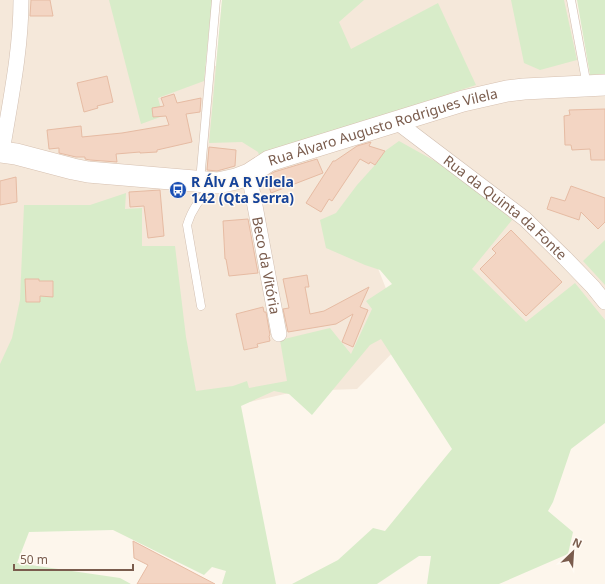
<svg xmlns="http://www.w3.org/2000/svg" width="605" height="584" viewBox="0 0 605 584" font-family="'Noto Sans',sans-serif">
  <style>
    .residential { fill: #f5e8da }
    .green { fill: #d8ecc9 }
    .building { fill: #f3d5c3; stroke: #e6bba3 }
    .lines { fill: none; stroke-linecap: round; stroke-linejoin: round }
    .service-casing { stroke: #d1beb0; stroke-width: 9 }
    .minor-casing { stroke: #d1beb0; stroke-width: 16 }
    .secondary-casing { stroke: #d6c0b0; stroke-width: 22 }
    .service { stroke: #fff; stroke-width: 8 }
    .minor { stroke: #fff; stroke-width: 15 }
    .secondary { stroke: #fff; stroke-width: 21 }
    .labels { text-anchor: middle; stroke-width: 3; stroke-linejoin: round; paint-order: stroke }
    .street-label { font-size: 14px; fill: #7a5c4d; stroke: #fffaf3 }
    .transit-label { font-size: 14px; font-weight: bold; fill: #164399; stroke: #fffaf3; text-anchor: start }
  </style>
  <rect width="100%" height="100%" fill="#fdf6ec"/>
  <path class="residential" d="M0,0H129L158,66H216L222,0H576L590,75L605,74V359L549,362L358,218L406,339L357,389L298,391L196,414L0,392Z"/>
  <path class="green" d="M109,0H212L204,81L158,98L163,116L141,124Z
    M222,0H364L339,22L351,49L438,3L476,85L277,150L260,158L258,152L242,142L209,143Z
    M511,0H564L577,60L540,70L524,63Z
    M577,0H605V74L590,75Z
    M399,141L442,165L480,190L512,220L472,269L526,322L575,283L605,320V423L571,449L553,502L548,511L573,532L568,554L499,584H427L431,556H419L377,584H292L338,560L373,528L385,531L452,449L381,339L370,345L312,415L289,394L274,391L241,406L276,584H222L226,571L212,567L204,575L113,530L29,532L17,563L120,578L131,584H0V364L12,338L20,300L24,205H90L126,193L125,209L142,208V246H175L186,337L196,391L233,386L247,381L249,388L287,381L280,340L330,328L351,354L372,309L366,301L392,284L380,270L365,265L326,248L320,220L336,213L357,185L375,165L385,151Z
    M605,240V285L583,261Z"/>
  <path class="building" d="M31,0H50L53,16H30Z
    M107,76L113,102L97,106L98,108L84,112L77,83Z
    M174,94L177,103L201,98L200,112L186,114L192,142L157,150V152L140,153V152L116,154L117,162L90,160L85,159V157H76L59,153V148L49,149L47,130L81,126L82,137L122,133L169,125L166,116L153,117L152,108L164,106L161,98Z
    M605,109V160H591L590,149L572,150L571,145H565L564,116L570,115L569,110Z
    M371,142L369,146L385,151L375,165L370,162L369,164L360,159L332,201L329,199L321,212L306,203L333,161H335L357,146Z
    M209,147L236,150L235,166L217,171L207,170Z
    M317,159L323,173L271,193L266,177L274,172Z
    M16,177L17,202L0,205V181Z
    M571,186L605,198V222L598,229L581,212L579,220L547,209L551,197L565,201Z
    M160,190L164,236L148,238L144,206L130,207L129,192Z
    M248,219L258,273L229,276L226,259H225L223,221Z
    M511,230L562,282L526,316L480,269L496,253L492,249Z
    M307,275L309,287H305L310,314L324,311L369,287L360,307L368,310L353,347L342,342L353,314L336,324L288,332L283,309L289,308L283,279Z
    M25,279H39V281H53V297L40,296V302H26Z
    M263,307L264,312H266L270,335L269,336L270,341L257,344L258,347L244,350L236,314Z
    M133,541L154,552L215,584H137L148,565L134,558Z"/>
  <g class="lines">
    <g class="service-casing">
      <path id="service" d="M571,0L587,86
        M200,181L216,0
        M201,306L187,225C192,209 200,197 213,187"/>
    </g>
    <g class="minor-casing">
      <g id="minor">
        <path id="s1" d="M397,122L525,219L565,258L593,287L605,302"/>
        <path d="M2,152C10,102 21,51 21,0"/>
        <path id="s2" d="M249,174L279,334"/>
      </g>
    </g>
    <g class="secondary-casing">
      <g id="secondary">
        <path id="s3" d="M0,152L16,154L73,169L88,172L218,183L236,179L249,174L269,161L463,101L507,91L524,89L605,85"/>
      </g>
    </g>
    <use href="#service" class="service"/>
    <use href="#minor" class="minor"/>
    <use href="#secondary" class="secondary"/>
  </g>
  <defs>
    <g id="bus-disc" transform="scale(0.9)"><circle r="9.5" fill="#1a4fb4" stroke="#fffaf3"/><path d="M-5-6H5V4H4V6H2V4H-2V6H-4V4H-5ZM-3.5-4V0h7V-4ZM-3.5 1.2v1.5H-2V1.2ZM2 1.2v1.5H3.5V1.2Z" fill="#fff"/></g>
  </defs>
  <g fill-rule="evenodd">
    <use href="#bus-disc" x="178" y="190"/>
  </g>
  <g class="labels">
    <g class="street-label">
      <text dy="5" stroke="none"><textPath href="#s3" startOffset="396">Rua Álvaro Augusto Rodrigues Vilela</textPath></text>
      <text dy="5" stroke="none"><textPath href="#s1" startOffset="138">Rua da Quinta da Fonte</textPath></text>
      <text dy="5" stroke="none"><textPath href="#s2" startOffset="93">Beco da Vitória</textPath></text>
    </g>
    <g class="transit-label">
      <text x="191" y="187">R Álv A R Vilela<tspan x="191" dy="16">142 (Qta Serra)</tspan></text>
    </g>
  </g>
  <g transform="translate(573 552) rotate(25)" stroke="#fffaf3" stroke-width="3" paint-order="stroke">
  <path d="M0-3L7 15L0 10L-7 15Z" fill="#7a5c4d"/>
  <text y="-6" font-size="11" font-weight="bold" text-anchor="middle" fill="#7a5c4d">N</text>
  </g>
  <path d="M14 564v6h119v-6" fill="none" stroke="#7a5c4d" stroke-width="2"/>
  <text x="20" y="564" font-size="12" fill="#7a5c4d" stroke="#fffaf3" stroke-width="3" paint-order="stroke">50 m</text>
</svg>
